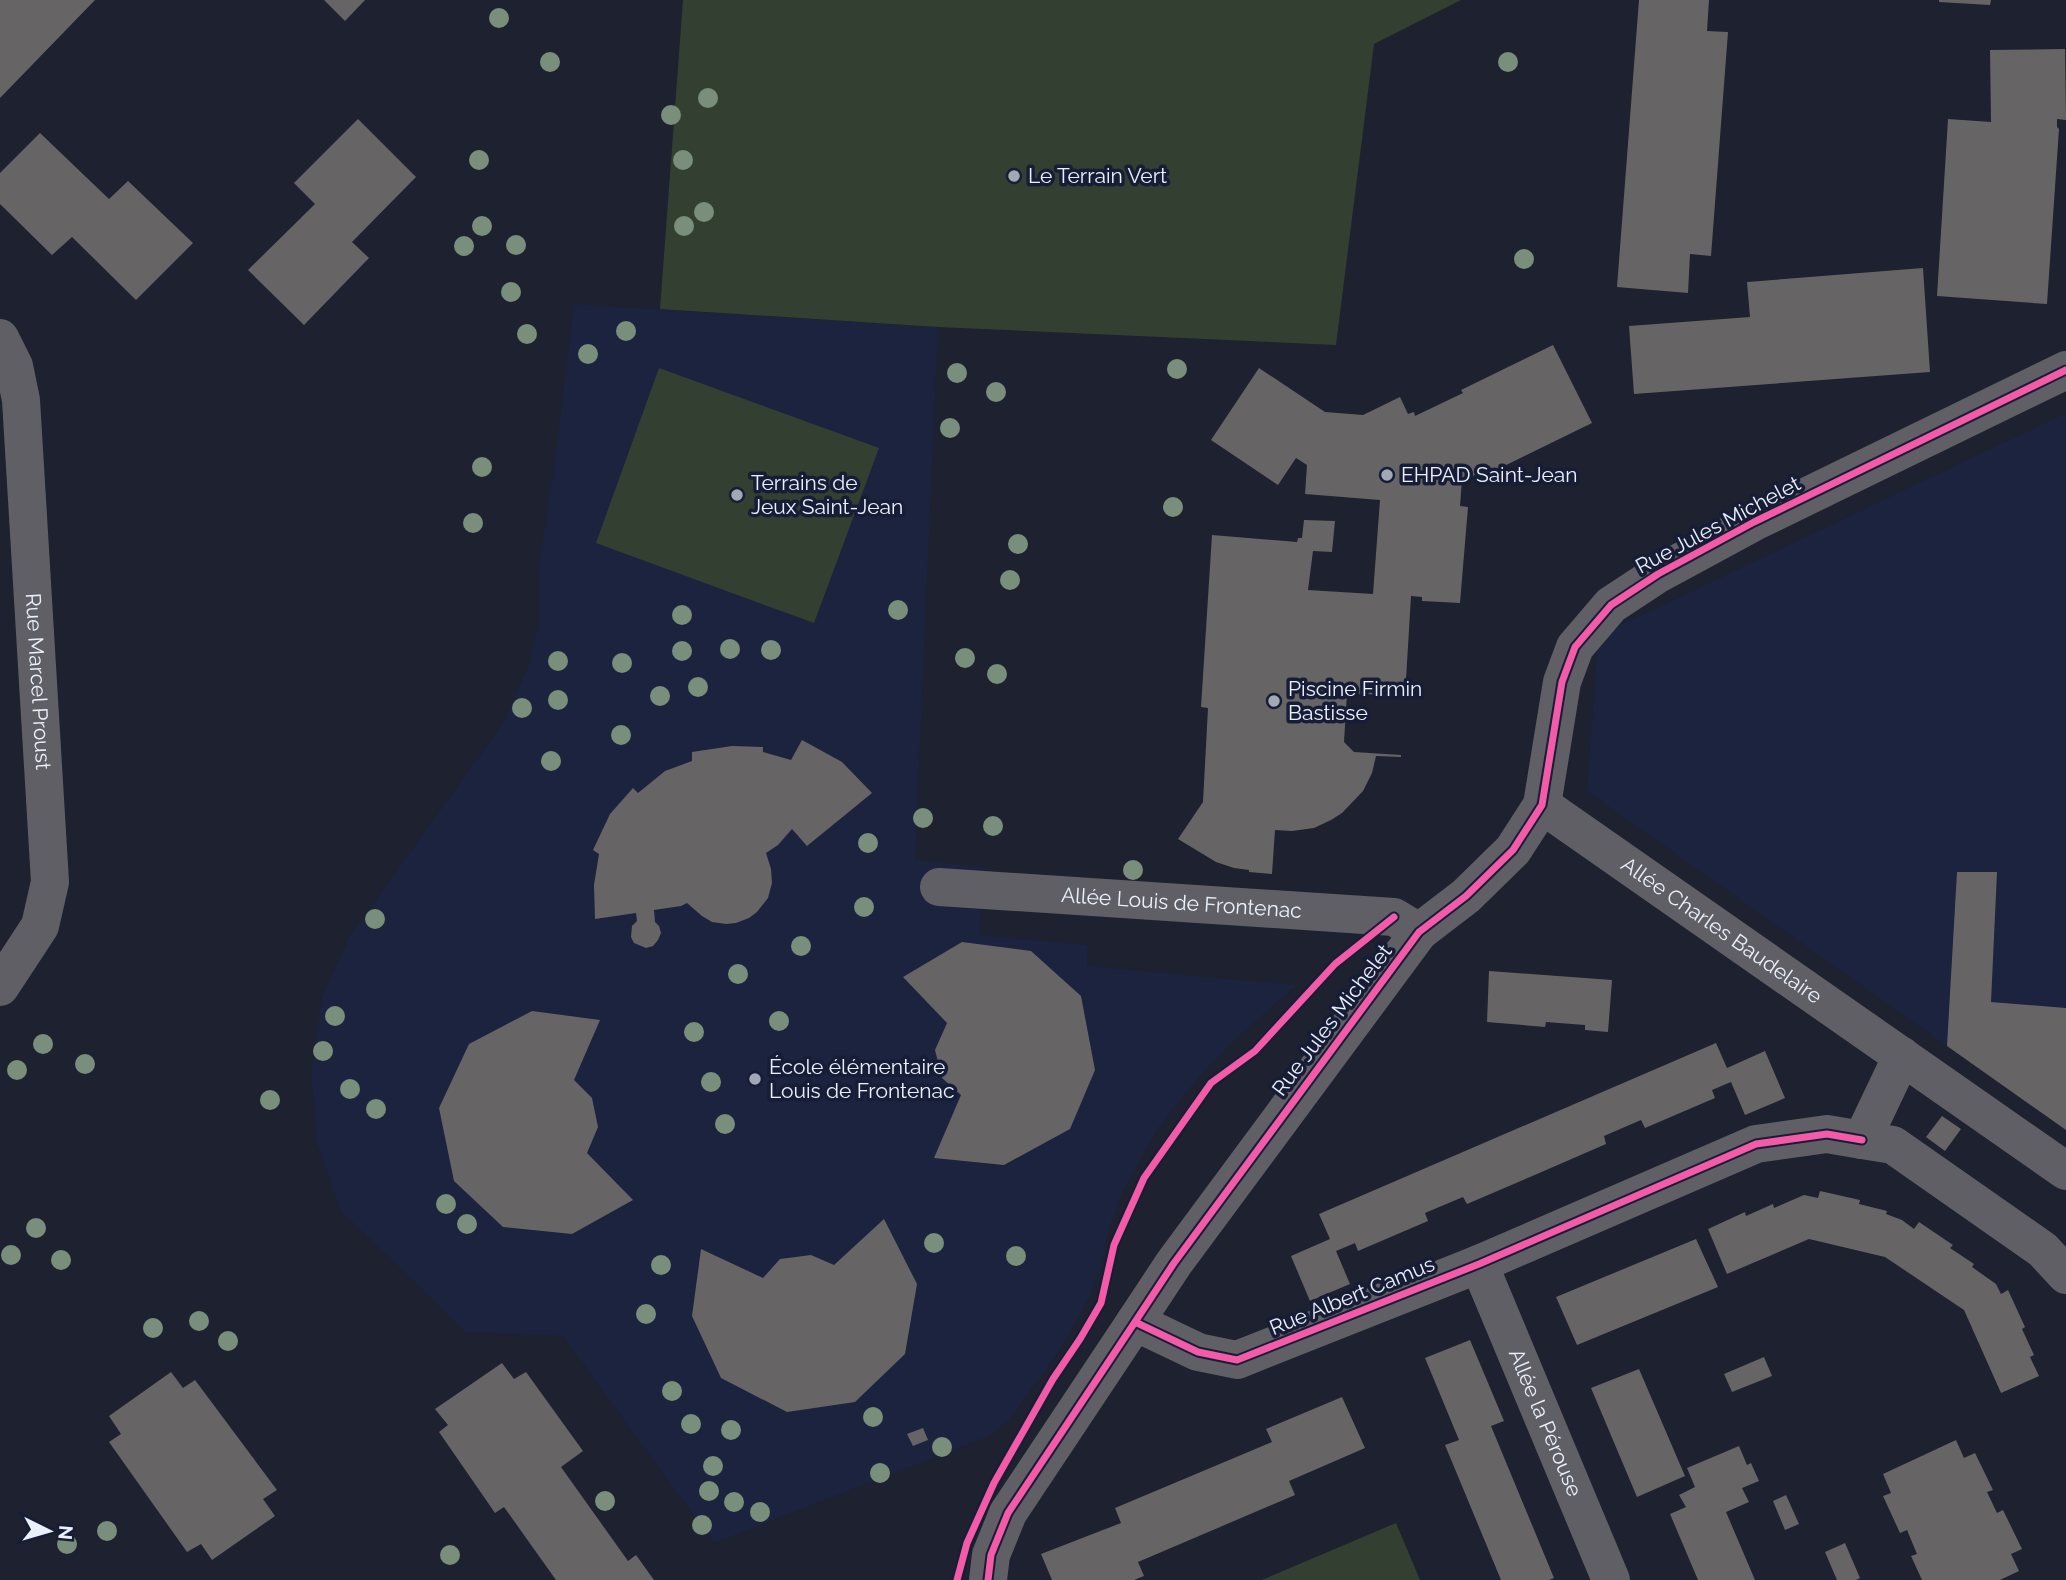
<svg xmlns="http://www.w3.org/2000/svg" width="2066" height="1580" viewBox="0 0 2066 1580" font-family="Raleway,sans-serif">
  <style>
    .built { fill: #1b233f }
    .green { fill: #334031 }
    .building { fill: #676465 }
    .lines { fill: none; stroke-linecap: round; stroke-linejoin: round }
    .minor { stroke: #5f5f65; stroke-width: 38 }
    .cycleway-casing { stroke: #171d36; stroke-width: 11 }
    .cycleway { stroke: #f35aa7; stroke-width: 7 }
    .tree { fill: #798e7b }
    .poi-dot { fill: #a3a8b5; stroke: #171d36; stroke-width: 2.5 }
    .labels { text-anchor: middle; stroke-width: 7; stroke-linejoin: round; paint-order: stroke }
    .poi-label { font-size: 21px; fill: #ebf0fd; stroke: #171d36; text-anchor: start }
    .street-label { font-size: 21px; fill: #ebf0fd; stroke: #171d36 }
  </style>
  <rect width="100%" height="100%" fill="#1e212f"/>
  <path class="built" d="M574,304L938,327L915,860L984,867L979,935L1088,945L1087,966L1296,985L1229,1045L1198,1078L1158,1128L1124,1190L1110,1225L1101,1267L1089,1298L1063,1345L1009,1420L987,1437L714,1543L563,1336L466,1332L341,1211L317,1143L311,1071L322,997L350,936L502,725L528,667L539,623V566L556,452Z
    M2066,413V1130L1587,791L1598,636Z"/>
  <path class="green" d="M683,0H1461L1374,44L1336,345L938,327L660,309Z
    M659,368L879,448L814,623L596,543Z
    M1396,1523L1420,1580H1262Z"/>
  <path class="building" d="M0,0H95L0,98Z
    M324,0H365L345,21Z
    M1639,0H1709L1707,31L1728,32L1711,256L1690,254L1688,293L1617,287Z
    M1939,0H1991L1990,5L1939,2Z
    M2065,49L2066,120L2057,119V127L2059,129L2047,304L1937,296L1948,119L1991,122L1990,50Z
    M358,119L416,177L352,242L369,258L304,325L248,270L315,204L294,183Z
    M40,133L109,199L128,181L193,243L136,300L72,237L52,255L0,204V173Z
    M1923,268L1930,372L1634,394L1629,326L1750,317L1747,282Z
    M1553,345L1592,423L1488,474L1486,469L1473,476L1470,472L1462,479L1460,506L1468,507L1460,603L1422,601V597L1411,596L1405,696L1347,693L1344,742L1354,752L1401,755V757L1376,756L1372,773L1363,791L1342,813L1331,820L1314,828L1292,831L1275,830L1272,874L1249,872V870L1234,868L1216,862L1178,839L1203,802L1208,708L1201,707L1212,535L1297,542L1298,538H1302L1304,520L1335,521L1332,552L1313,551L1308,590L1373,594L1380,500L1305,494L1307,465L1296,458L1278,485L1211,440L1259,368L1325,412L1363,415L1400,397L1408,414L1414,412L1415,416L1463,393L1461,390Z
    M802,740L842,762L872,793L807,846L792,829L778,845L766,853L771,869L772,883L768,898L757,912L749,918L736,923L726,924L712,922L702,916L687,903L681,906L654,910L655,922L659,926L661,933L658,940L653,946L646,948L634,943L631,937L632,926L637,921L636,913L595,919L594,885L599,854L593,850L610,814L633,788L638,793L665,771L692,761V752L732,746L763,747V752L791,760Z
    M1957,872H1997L1991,1002L2066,1008V1130L1947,1046Z
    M962,942L1031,951L1081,996L1095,1070L1070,1129L1004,1165L934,1158L961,1095L942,1078L935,1050L947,1023L903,977Z
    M1489,971L1612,980L1608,1032L1585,1030V1025L1546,1022L1545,1027L1487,1022Z
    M532,1011L600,1020L574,1080L592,1098L598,1127L587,1153L633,1200L572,1234L503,1227L454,1181L439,1108L469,1044Z
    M1716,1043L1727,1068L1765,1051L1785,1098L1745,1115L1731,1082L1712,1090L1715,1098L1645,1128L1641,1120L1604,1136L1606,1144L1537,1174L1467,1204L1463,1197L1425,1213L1428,1221L1358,1251L1355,1243L1336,1251L1350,1284L1310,1301L1291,1256L1330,1239L1319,1214Z
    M1942,1116L1961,1129L1945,1151L1926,1137Z
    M1820,1191L1860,1200L1859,1204L1887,1211L1886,1214L1902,1220L1914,1229L1919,1222L1953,1245L1950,1248L1974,1264L1972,1267L1996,1284L2001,1294L2008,1290L2025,1327L2022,1329L2034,1355L2030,1357L2039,1376L2001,1393L1964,1310L1885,1257L1809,1239L1727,1274L1708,1229L1745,1212L1746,1216L1773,1204L1774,1208L1804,1195L1818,1198Z
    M884,1219L917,1284L905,1354L855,1402L787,1412L721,1378L692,1316L701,1249L763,1278L780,1259L811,1255L834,1265Z
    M1696,1239L1718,1287L1577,1345L1556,1297Z
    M1470,1340L1504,1421L1491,1426L1554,1578L1549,1580H1501L1445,1445L1459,1440L1425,1358Z
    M1764,1357L1772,1376L1732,1392L1724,1374Z
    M502,1363L514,1379L526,1372L583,1451L561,1467L628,1561L636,1555L654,1580H556L504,1507L495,1513L439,1432L448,1425L435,1409Z
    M1639,1369L1685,1476L1637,1497L1591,1388Z
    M171,1372L183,1388L195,1380L277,1490L263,1499L275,1516L212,1560L201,1544L187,1552L109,1442L121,1434L109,1416Z
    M1342,1397L1365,1448L1289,1481L1295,1495L1138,1562L1144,1576L1134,1580H1052L1041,1554L1121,1523L1115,1508L1272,1442L1266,1429Z
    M923,1428L928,1440L913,1446L907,1434Z
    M1956,1440L1964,1458L1975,1453L1993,1490L1987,1492L1997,1513L2003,1510L2022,1549L2011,1554L2019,1571L2000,1580H1922L1911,1556L1917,1554L1907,1530L1900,1533L1883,1496L1891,1493L1883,1474Z
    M1739,1446L1747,1465L1751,1463L1759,1481L1742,1488L1749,1502L1726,1512L1755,1580H1698L1670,1514L1686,1507L1679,1495L1695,1487L1687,1468Z
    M1786,1495L1799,1524L1785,1530L1773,1501Z
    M1845,1543L1860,1578L1856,1580H1837L1825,1552Z"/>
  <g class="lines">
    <g class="minor">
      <path id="s1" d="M0,338L14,366L21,400L50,882L40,926L0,987"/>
      <path id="s2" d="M1542,805L2066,1171"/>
      <path id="s3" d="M939,887L1394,917L1419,932"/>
      <path d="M1902,1056L1862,1140L1893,1145L2043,1250L2066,1275"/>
      <path id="s4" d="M1479,1264L1611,1580"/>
      <path d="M1135,1322L1174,1263L1419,932L1466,896L1513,850L1542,805L1562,682L1575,647L1611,605L1658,574L1754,522L2066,370"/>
      <path d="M988,1580L991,1555L1008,1513L1135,1322L1198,1352L1237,1360L1479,1264L1756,1144L1827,1134L1862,1140"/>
    </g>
    <g class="cycleway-casing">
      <path id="cycleway" d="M1135,1322L1174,1263L1419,932L1466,896L1513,850L1542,805L1562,682L1575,647L1611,605L1658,574L1754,522L2066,370
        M957,1580L967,1543L994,1483L1053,1379L1080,1339L1101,1303L1114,1245L1144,1178L1211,1083L1255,1051L1335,964L1394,917
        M988,1580L991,1555L1008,1513L1135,1322L1198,1352L1237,1360L1479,1264L1756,1144L1827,1134L1862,1140"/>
    </g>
    <use href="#cycleway" class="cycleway"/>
  </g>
  <g class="tree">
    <circle cx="499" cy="18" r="10"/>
    <circle cx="550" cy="62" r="10"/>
    <circle cx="1508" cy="62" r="10"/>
    <circle cx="708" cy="98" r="10"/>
    <circle cx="671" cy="115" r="10"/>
    <circle cx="479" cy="160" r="10"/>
    <circle cx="683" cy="160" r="10"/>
    <circle cx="704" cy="212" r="10"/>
    <circle cx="482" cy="226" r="10"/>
    <circle cx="684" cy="226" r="10"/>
    <circle cx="516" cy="245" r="10"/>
    <circle cx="464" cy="246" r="10"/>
    <circle cx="1524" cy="259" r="10"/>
    <circle cx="511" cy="292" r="10"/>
    <circle cx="626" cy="331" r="10"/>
    <circle cx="527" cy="334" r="10"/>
    <circle cx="588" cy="354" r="10"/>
    <circle cx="1177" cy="369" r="10"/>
    <circle cx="957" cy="373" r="10"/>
    <circle cx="996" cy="392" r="10"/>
    <circle cx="950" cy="428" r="10"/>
    <circle cx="482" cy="467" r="10"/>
    <circle cx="1173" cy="507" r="10"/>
    <circle cx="473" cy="523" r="10"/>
    <circle cx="1018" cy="544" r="10"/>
    <circle cx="1010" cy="580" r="10"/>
    <circle cx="898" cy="610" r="10"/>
    <circle cx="682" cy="615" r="10"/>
    <circle cx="730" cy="649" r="10"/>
    <circle cx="771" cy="650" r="10"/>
    <circle cx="682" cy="651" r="10"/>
    <circle cx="965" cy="658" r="10"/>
    <circle cx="558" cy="661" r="10"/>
    <circle cx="622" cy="663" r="10"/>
    <circle cx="997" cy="674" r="10"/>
    <circle cx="698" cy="687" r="10"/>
    <circle cx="660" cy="696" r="10"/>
    <circle cx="558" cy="700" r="10"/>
    <circle cx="522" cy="708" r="10"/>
    <circle cx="621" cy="735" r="10"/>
    <circle cx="551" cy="761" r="10"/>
    <circle cx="923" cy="818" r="10"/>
    <circle cx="993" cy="826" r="10"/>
    <circle cx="868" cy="843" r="10"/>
    <circle cx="1133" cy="870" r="10"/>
    <circle cx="864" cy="907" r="10"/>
    <circle cx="375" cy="919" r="10"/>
    <circle cx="801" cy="946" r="10"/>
    <circle cx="738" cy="974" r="10"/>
    <circle cx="335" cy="1016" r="10"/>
    <circle cx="779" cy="1021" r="10"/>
    <circle cx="694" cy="1032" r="10"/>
    <circle cx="43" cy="1044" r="10"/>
    <circle cx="323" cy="1051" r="10"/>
    <circle cx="85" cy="1064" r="10"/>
    <circle cx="17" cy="1070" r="10"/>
    <circle cx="711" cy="1082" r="10"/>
    <circle cx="350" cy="1089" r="10"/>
    <circle cx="270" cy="1100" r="10"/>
    <circle cx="376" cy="1109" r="10"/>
    <circle cx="725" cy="1124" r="10"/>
    <circle cx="446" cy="1204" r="10"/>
    <circle cx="467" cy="1224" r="10"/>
    <circle cx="36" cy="1228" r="10"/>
    <circle cx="934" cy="1243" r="10"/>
    <circle cx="11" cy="1255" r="10"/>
    <circle cx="1016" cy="1256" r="10"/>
    <circle cx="61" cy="1260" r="10"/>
    <circle cx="661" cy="1265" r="10"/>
    <circle cx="646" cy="1314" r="10"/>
    <circle cx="199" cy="1321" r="10"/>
    <circle cx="153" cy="1328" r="10"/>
    <circle cx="228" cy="1341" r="10"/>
    <circle cx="672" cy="1391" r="10"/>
    <circle cx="873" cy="1417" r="10"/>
    <circle cx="691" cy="1424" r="10"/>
    <circle cx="731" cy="1430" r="10"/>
    <circle cx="942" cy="1447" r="10"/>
    <circle cx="713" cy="1466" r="10"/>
    <circle cx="880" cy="1473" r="10"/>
    <circle cx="709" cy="1491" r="10"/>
    <circle cx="605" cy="1501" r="10"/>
    <circle cx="734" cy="1502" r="10"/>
    <circle cx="760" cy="1512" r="10"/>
    <circle cx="702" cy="1525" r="10"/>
    <circle cx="107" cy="1531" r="10"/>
    <circle cx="67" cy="1544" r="10"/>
    <circle cx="450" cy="1555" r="10"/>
  </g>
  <g class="poi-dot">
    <circle cx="1014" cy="176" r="7"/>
    <circle cx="1387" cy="475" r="7"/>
    <circle cx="737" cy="495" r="7"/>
    <circle cx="1274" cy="701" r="7"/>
    <circle cx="755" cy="1079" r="7"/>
  </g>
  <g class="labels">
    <g class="poi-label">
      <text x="1028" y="183">Le Terrain Vert</text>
      <text x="1401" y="482">EHPAD Saint-Jean</text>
      <text x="751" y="490">Terrains de<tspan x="751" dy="24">Jeux Saint-Jean</tspan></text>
      <text x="1288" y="696">Piscine Firmin<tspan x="1288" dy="24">Bastisse</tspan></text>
      <text x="769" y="1074">École élémentaire<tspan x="769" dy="24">Louis de Frontenac</tspan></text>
    </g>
    <g class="street-label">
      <text transform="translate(1718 525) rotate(-28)" y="7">Rue Jules Michelet</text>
      <text dy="7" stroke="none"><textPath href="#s1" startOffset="348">Rue Marcel Proust</textPath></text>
      <text dy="7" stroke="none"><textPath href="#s3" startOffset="243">Allée Louis de Frontenac</textPath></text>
      <text dy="7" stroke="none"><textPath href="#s2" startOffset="219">Allée Charles Baudelaire</textPath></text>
      <text transform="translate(1332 1020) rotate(-53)" y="7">Rue Jules Michelet</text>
      <text transform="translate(1352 1296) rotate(-22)" y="7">Rue Albert Camus</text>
      <text dy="7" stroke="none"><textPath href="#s4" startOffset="172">Allée la Pérouse</textPath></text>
    </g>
  </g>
  <g transform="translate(49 1531) rotate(95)" stroke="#171d36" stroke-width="5" paint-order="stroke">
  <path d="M0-5L12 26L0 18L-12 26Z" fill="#ebf0fd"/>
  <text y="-10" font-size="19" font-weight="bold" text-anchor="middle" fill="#ebf0fd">N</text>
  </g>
</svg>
